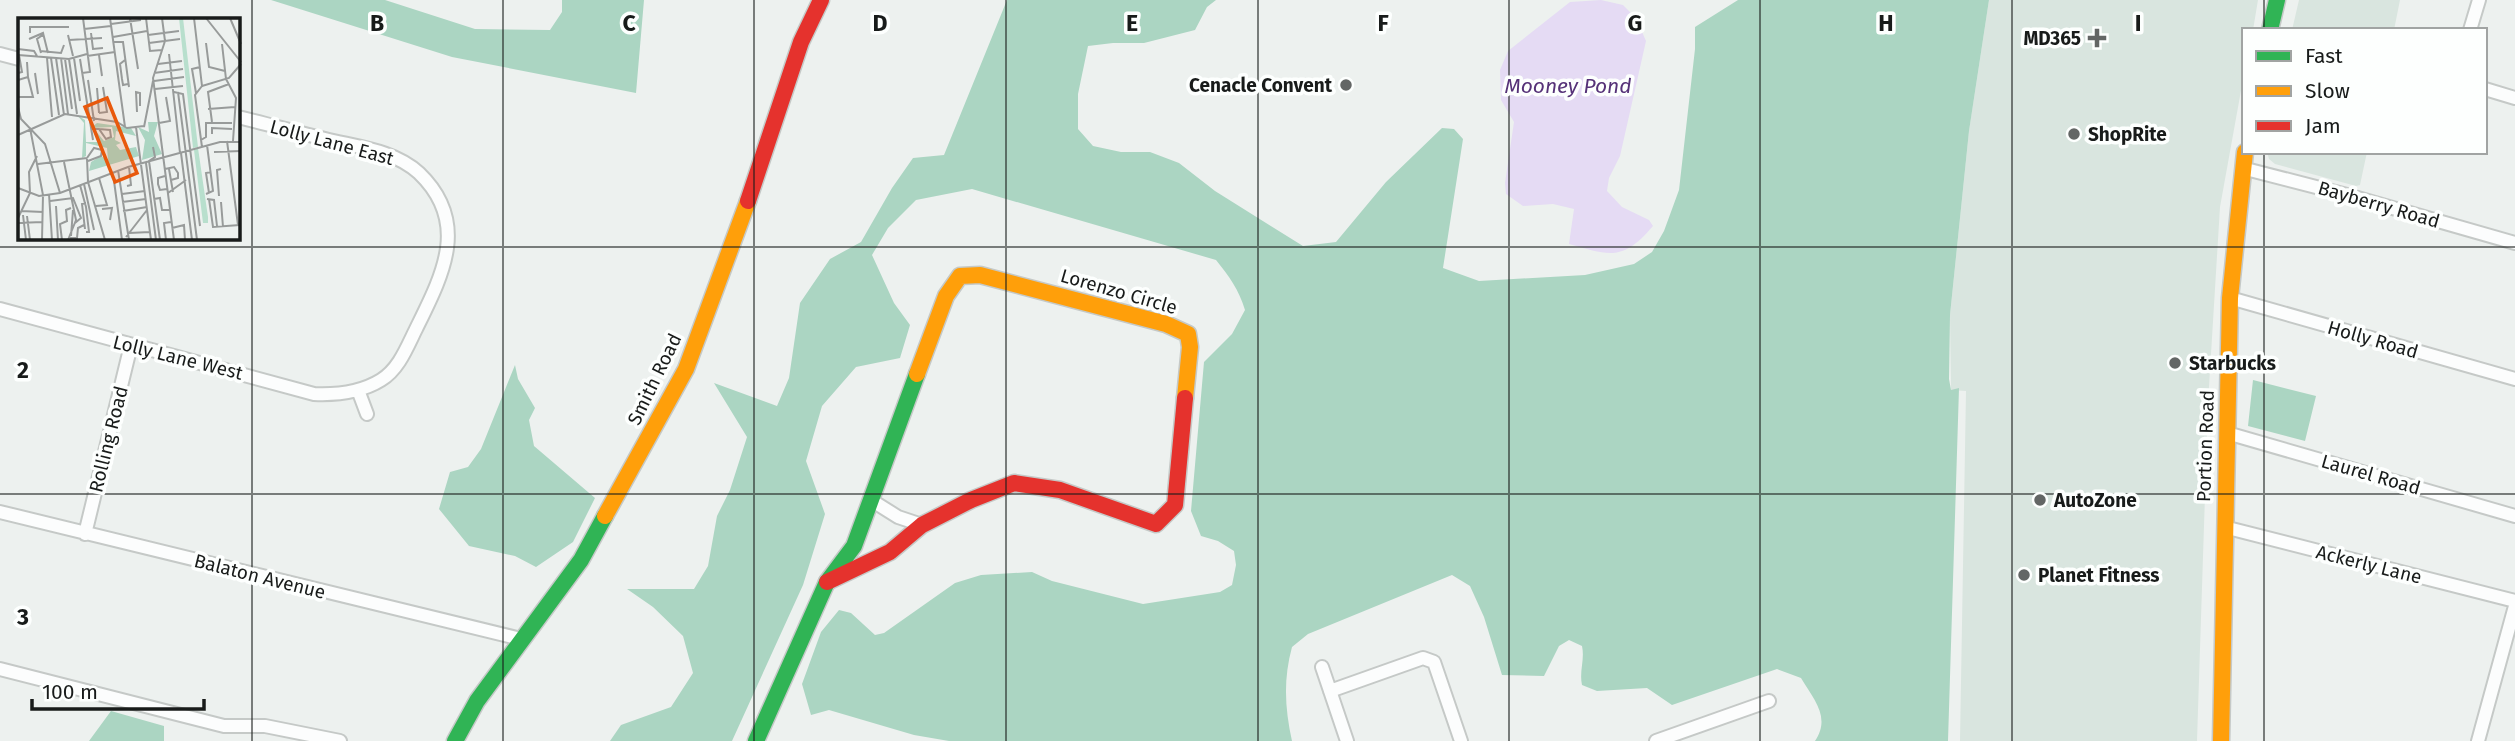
<svg xmlns="http://www.w3.org/2000/svg" width="2515" height="741" viewBox="0 0 2515 741" font-family="'Fira Sans',sans-serif">
  <style>
    .built { fill: #d9e5df }
    .forest { fill: #abd5c2 }
    .water { fill: #e5dbf4 }
    .lines { fill: none; stroke-linecap: round; stroke-linejoin: round }
    .street-casing { stroke: #c5c9c7; stroke-width: 16 }
    .fast-casing { stroke: #c5c9c7; stroke-width: 19 }
    .slow-casing { stroke: #c5c9c7; stroke-width: 19 }
    .jam-casing { stroke: #c5c9c7; stroke-width: 19 }
    .street { stroke: #fcfdfd; stroke-width: 12 }
    .fast { stroke: #30b455; stroke-width: 16 }
    .slow { stroke: #ff9f0a; stroke-width: 16 }
    .jam { stroke: #e5322d; stroke-width: 16 }
    .grid { fill: none; stroke: #181b1a; stroke-width: 2; stroke-opacity: 0.55 }
    .poi-dot { fill: #636665; stroke: #fdfffe; stroke-width: 2.5 }
    .labels { text-anchor: middle; stroke-width: 7; stroke-linejoin: round; paint-order: stroke }
    .poi-label { font-size: 19px; font-weight: bold; fill: #181b1a; stroke: #fdfffe; text-anchor: start }
    .street-label { font-size: 19px; fill: #181b1a; stroke: #fdfffe }
    .water-label { font-size: 21px; font-style: italic; fill: #563278; stroke: #fdfffe }
    .inset-road { fill: none; stroke: #989b9a; stroke-width: 2 }
    .view { fill: #e8590c; fill-opacity: 0.15; stroke: #e8590c; stroke-width: 3.5 }
    .inset-edge { fill: none; stroke: #181b1a; stroke-width: 3.5 }
    .grid-label { font-size: 23px; text-anchor: middle; font-weight: bold; fill: #181b1a; stroke: #fdfffe; stroke-width: 7; stroke-linejoin: round; paint-order: stroke }
  </style>
  <rect width="100%" height="100%" fill="#edf1ef"/>
  <path class="built" d="M1989,0H2258L2253,30H2244V74L2220,207L2208,403L2197,741H1960L1966,391L1951,390L1950,315L1969,131Z
    M2299,0H2400L2394,30H2292Z
    M2267,152H2367L2360,185L2356,186L2275,164L2269,159Z"/>
  <path class="forest" d="M271,0H385L475,29L550,30L562,12V0H644L636,93L452,57Z
    M1007,0H1216L1207,7L1195,30L1144,43H1113L1088,46L1078,94V129L1093,146L1121,152H1150L1179,163L1215,191L1303,246L1336,242L1386,182L1442,128L1454,129L1463,139L1443,268L1479,281L1585,275L1634,264L1652,252L1664,231L1679,190L1695,49V27L1738,0H1989L1969,131L1950,315L1949,379L1951,390L1959,388L1948,741H1815C1831,717 1814,700 1801,678L1777,669L1672,705L1647,688L1597,691L1582,685C1579,671 1585,660 1582,646L1569,640L1559,646L1544,676L1502,675L1484,617L1470,586L1452,575L1308,634L1292,647C1283,680 1285,709 1292,741H949L914,735L829,710L811,715L802,684L821,632L839,610L851,613L875,635L884,633L955,583L981,575L1032,572L1052,581L1143,604L1220,592L1232,585L1236,565L1234,551L1218,541L1201,536L1191,511L1204,362L1232,334L1245,310C1239,290 1229,276 1216,260L972,189L916,200L888,228L872,255L894,303L910,325L900,358L856,367L822,406L806,461L825,514L803,585L732,741H610L621,725L671,707L693,673L683,636L653,607L627,589H694L708,566L717,516L730,490L747,437L714,383L777,406L789,378L800,303L830,259L861,242L892,188L913,158L944,155Z
    M515,365L518,379L535,408L529,420L534,446L595,498L573,542L536,567L515,556L469,546L439,509L450,472L468,467L481,449Z
    M2253,380L2316,396L2305,441L2248,426Z
    M111,711L164,726V741H89Z"/>
  <path class="water" d="M1601,0L1623,5L1636,18L1646,41L1620,156L1609,178L1607,191L1622,207L1649,220L1653,226C1623,261 1611,256 1569,244L1574,209L1553,204L1523,206L1506,194L1505,183L1514,122L1501,100L1500,70L1508,51L1570,2Z"/>
  <g class="lines">
    <g class="street-casing">
      <path id="street" d="M2470,30L2479,0
        M0,54L19,59
        M2485,89L2515,98
        M2242,168L2347,195L2515,243
        M2230,298L2515,379
        M0,309L314,394C337,395 360,393 381,380C399,369 407,347 416,329C442,276 471,223 419,173C394,150 357,147 325,139C296,132 267,124 238,117
        M358,390L367,414
        M2227,433L2515,516
        M871,500L898,517L922,525
        M0,512L521,639
        M2224,527L2515,601
        M85,534L131,345
        M1322,667L1347,741
        M0,669L224,726H265L340,741
        M1330,691L1423,658L1434,662L1461,741
        M1656,741L1769,701
        M2478,741L2515,606"/>
    </g>
    <g class="fast-casing">
      <path id="fast" d="M2270,30L2277,0
        M455,741L477,701L581,560L605,516
        M756,741L827,582L854,546L917,374"/>
    </g>
    <g class="slow-casing">
      <path id="slow" d="M917,374L946,296L960,276L980,275L1166,324L1188,334L1190,347L1185,398
        M605,516L686,369L748,201
        M2221,741L2230,298L2245,152"/>
    </g>
    <g class="jam-casing">
      <path id="jam" d="M748,201L801,42L821,0
        M827,582L890,552L922,525L971,500L1014,483L1060,490L1156,524L1175,505L1185,398"/>
    </g>
    <use href="#street" class="street"/>
    <use href="#fast" class="fast"/>
    <use href="#slow" class="slow"/>
    <use href="#jam" class="jam"/>
  </g>
  <path class="grid" d="M252,0V741M503,0V741M754,0V741M1006,0V741M1258,0V741M1509,0V741M1760,0V741M2012,0V741M2264,0V30M2264,152V741M0,247H2515M0,494H2515"/>
  <g class="poi-dot">
    <path d="M2093.5 27.5h7v7h7v7h-7v7h-7v-7h-7v-7h7z"/>
    <circle cx="1346" cy="85" r="7"/>
    <circle cx="2074" cy="134" r="7"/>
    <circle cx="2175" cy="363" r="7"/>
    <circle cx="2040" cy="500" r="7"/>
    <circle cx="2024" cy="575" r="7"/>
  </g>
  <g class="labels">
    <g class="poi-label">
      <text x="2081" y="45" text-anchor="end">MD365</text>
      <text x="1332" y="92" text-anchor="end">Cenacle Convent</text>
      <text x="2088" y="141">ShopRite</text>
      <text x="2189" y="370">Starbucks</text>
      <text x="2054" y="507">AutoZone</text>
      <text x="2038" y="582">Planet Fitness</text>
    </g>
    <g class="street-label">
      <text transform="translate(332 142) rotate(15)" y="7">Lolly Lane East</text>
      <text transform="translate(2379 204) rotate(16)" y="7">Bayberry Road</text>
      <text transform="translate(1119 291) rotate(16)" y="7">Lorenzo Circle</text>
      <text transform="translate(2373 339) rotate(16)" y="7">Holly Road</text>
      <text transform="translate(178 357) rotate(14)" y="7">Lolly Lane West</text>
      <text transform="translate(654 379) rotate(-64)" y="7">Smith Road</text>
      <text transform="translate(108 439) rotate(-76)" y="7">Rolling Road</text>
      <text transform="translate(2205 446) rotate(-88)" y="7">Portion Road</text>
      <text transform="translate(2371 474) rotate(16)" y="7">Laurel Road</text>
      <text transform="translate(2369 564) rotate(14)" y="7">Ackerly Lane</text>
      <text transform="translate(260 576) rotate(14)" y="7">Balaton Avenue</text>
    </g>
    <g class="water-label">
      <text x="1568" y="93">Mooney Pond</text>
    </g>
  </g>
  <g transform="translate(18 18)">
    <rect width="222" height="222" fill="#edf1ef"/>
    <path d="M161,0H165L180,129L175,130ZM180,130L190,199V205H185L176,132Z" fill="#b8dfcd"/>
    <path d="M59,97L67,102L68,124H79L77,112L86,123L96,119L94,109L73,110L79,105L113,110L118,118L98,113L97,122L103,125L98,127L102,132L118,129L121,138L71,153L73,144L83,138L90,142L89,130L68,125V138L64,140L66,105ZM130,104H140L136,118L144,136L124,142L127,122L120,109L131,114Z" fill="#abd5c2"/>
    <path class="inset-road" d="M92,0L107,109M112,0L120,51M128,0L132,33L144,32M144,0L147,23L135,60L156,222M176,0L184,68M188,0L223,44M212,0L223,26M93,6L123,2M66,11L93,8M12,15V9H51M73,15L75,31L85,30M50,17L55,38M130,17L161,13M95,19L129,13M11,21L25,15L30,35M51,22L84,20M96,24H105L111,69M131,25L162,21M188,25L191,49L207,53M204,26L208,61L218,80L215,123M0,31L16,33L19,38M22,33L43,35L46,27M23,35L19,21L26,16M151,36L162,135M0,37L51,41L69,36M81,37L84,58M69,38L97,34M29,40L34,99M33,40L41,97M38,40L46,97M43,40L50,96M56,40L62,83M47,41L54,91M51,41L59,96M62,41L75,122M107,42L102,46L104,61L105,67L110,66M140,46L164,43M0,55L4,54L1,37M17,55L20,76M64,55L72,54L65,0M136,55L165,51M0,62L10,59L9,44M70,62L76,103M136,63L166,59M184,68L211,60L223,46M79,70L81,95M137,71L165,68M156,74L165,76L182,208M160,74L179,222M178,75L174,51L182,49M0,79H15L10,59M0,89L3,101L27,126L42,175M190,91L217,89M119,94L118,74L122,75V88M81,95L89,94L85,69M194,104L190,74L211,66M141,105L152,103L148,79M118,109L133,222M126,109L135,63M12,110L25,177L24,222M74,111H81L88,121L93,119L92,112L81,111M194,116V110L214,111M0,117L47,96L99,104L109,110L126,108M183,122L188,119V105H214M209,123L220,207M135,129L137,139L131,143L142,222M184,129L177,77L184,68M196,134L223,133M163,135L174,222M69,140L76,130L84,132L83,138L70,143M69,141L70,164M46,144L58,202L50,222M128,145L138,222M20,146L69,140M147,151L156,149L160,155V160L153,162M151,151L155,174M100,152L111,222M147,158L140,160V166L142,172L149,171M96,163L104,222M70,164L87,222M66,166L76,212M62,167L68,189L71,214H68M109,168L113,167L111,149M0,170L21,178L42,175L110,149L202,124H223M150,175L168,162M191,175L188,155L193,154M31,176L34,222M104,176L127,173M188,176L195,173L189,127M201,178L199,152L203,151M136,181L142,180L144,192H152M189,181L196,182L199,208M191,181L195,209L222,207M32,183L55,180L63,200L57,205M104,184L128,181M203,184L205,209M38,188L40,222M78,188L89,187L81,160M84,191L94,190L92,202M3,193L25,194M105,193L129,189M5,197L8,222M9,198L12,222M0,200L12,175L11,154L19,138M0,205L24,204M154,210L166,207L167,222M67,211L64,186L68,185M111,215L132,214M53,218L55,192M108,219L129,192M52,220H59L60,210L66,207M44,222L42,206L49,203L48,192L53,190M148,222L146,205L153,204"/>
    <path class="view" d="M89,80L119,155L97,164L67,89Z"/>
    <rect width="222" height="222" class="inset-edge"/>
  </g>
  <g class="grid-label">
    <text x="377" y="31">B</text>
    <text x="629" y="31">C</text>
    <text x="880" y="31">D</text>
    <text x="1132" y="31">E</text>
    <text x="1383" y="31">F</text>
    <text x="1635" y="31">G</text>
    <text x="1886" y="31">H</text>
    <text x="2138" y="31">I</text>
    <text x="23" y="378">2</text>
    <text x="23" y="625">3</text>
  </g>
  <rect x="2242" y="28" width="245" height="126" fill="#fdfffe" stroke="#a1a4a3" stroke-width="2"/>
  <rect x="2256" y="51" width="35" height="10" fill="#30b455" stroke="#a1a4a3" stroke-width="2"/>
  <text x="2305" y="63" font-size="21" fill="#181b1a">Fast</text>
  <rect x="2256" y="86" width="35" height="10" fill="#ff9f0a" stroke="#a1a4a3" stroke-width="2"/>
  <text x="2305" y="98" font-size="21" fill="#181b1a">Slow</text>
  <rect x="2256" y="121" width="35" height="10" fill="#e5322d" stroke="#a1a4a3" stroke-width="2"/>
  <text x="2305" y="133" font-size="21" fill="#181b1a">Jam</text>
  <path d="M32 699v10h172v-10" fill="none" stroke="#181b1a" stroke-width="3.5"/>
  <text x="42" y="699" font-size="21" fill="#181b1a" stroke="#fdfffe" stroke-width="5" paint-order="stroke">100 m</text>
</svg>
